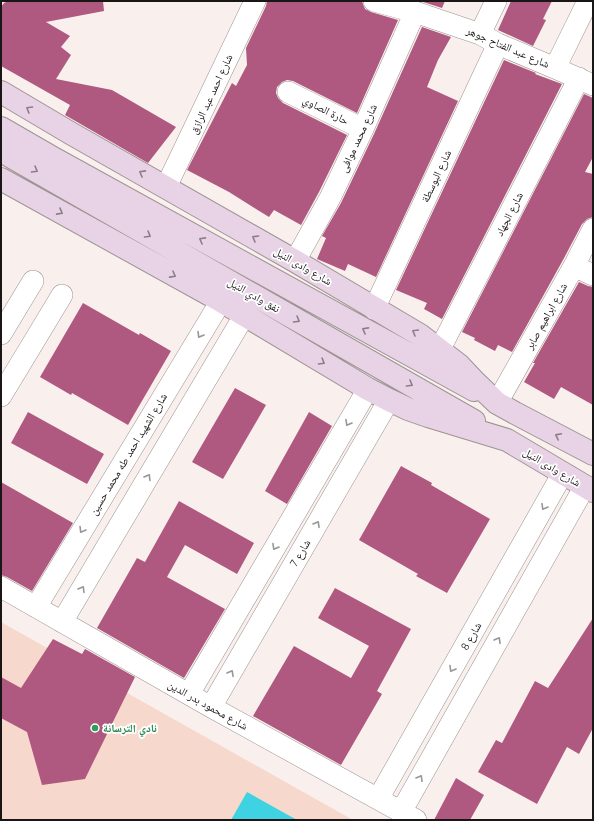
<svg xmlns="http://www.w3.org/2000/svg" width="594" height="821" viewBox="0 0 594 821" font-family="Quicksand,'Noto Naskh Arabic',sans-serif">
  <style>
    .green { fill: #f7d8cc }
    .water { fill: #3ed2e2 }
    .building { fill: #b05980 }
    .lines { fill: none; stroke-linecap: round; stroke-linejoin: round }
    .street-casing { stroke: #9d9492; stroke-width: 22 }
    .secondary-casing { stroke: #9d9492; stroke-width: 24 }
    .street { stroke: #fff; stroke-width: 21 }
    .secondary { stroke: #e8d2e6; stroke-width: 22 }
    .oneway { stroke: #8b7d88 }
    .oneway2 { stroke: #989696 }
    .leisure-dot { fill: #2e9e5b; stroke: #fff; stroke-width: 1.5 }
    .labels { text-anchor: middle; stroke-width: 3.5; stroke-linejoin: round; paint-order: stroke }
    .street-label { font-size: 11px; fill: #191615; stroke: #fff }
    .leisure-label { font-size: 11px; font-weight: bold; fill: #27864d; stroke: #fff; text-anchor: start }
  </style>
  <rect width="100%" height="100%" fill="#f9f0ed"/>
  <path class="green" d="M1,622L353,820H1Z"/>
  <path class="water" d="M247,792L297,820H231Z"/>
  <path class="building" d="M8,1H103L104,11L46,22L70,36L61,47L71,55L56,79L112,90L176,127L148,163L65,115L70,105L1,66V7L4,3Z
    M267,1H362L363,4L365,9L371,12L398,20L357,113L293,81L287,80L282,82L277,87L276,93L278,98L283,103L347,135L319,192L301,225L274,210L269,217L229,192L187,170L232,83L236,86L247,65L246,48L266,6Z
    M420,1H445L442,8Z
    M511,1H552L543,19L546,20L533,46L498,30Z
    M422,27L451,37L438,60L427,87L458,101L376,277L348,264L345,271L317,259L326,238L322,236L341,203L374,134Z
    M504,60L536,73L535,74L562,84L442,319L424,309L427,303L396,290Z
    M584,94L593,98V157L585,172L593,174V217L587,219L582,224L563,260L512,352L498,345L495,351L474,340L475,338L462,332Z
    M579,282L588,286L593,287V405L561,387L554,399L524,382L535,363H533Z
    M83,303L139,335L140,333L171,351L128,425L72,393L71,395L40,377Z
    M235,388L266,405L223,479L192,462Z
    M28,412L104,454L87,484L11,443Z
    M309,412L332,426L287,504L265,491Z
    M401,466L432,483L431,485L490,519L447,593L416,576L418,574L359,540Z
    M1,482L73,523L32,591L7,577L1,575Z
    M179,501L254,543L237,574L185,545L167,577L225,609L184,678L97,628L137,558L145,562Z
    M335,588L411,629L377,691L382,694L341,765L253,716L294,646L351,678L369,646L318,618Z
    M593,618V728L579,754L567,747L537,804L478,772L496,740L502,743L535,681L548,688Z
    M53,639L82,654L85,649L135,677L85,779L42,785L27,732L1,718V677L21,688Z
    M456,778L484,795L470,820H434Z"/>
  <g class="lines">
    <g class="street-casing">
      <path id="street" d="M374,1L415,12L480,34L498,44L555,68L593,85
        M480,34L496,1
        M555,68L588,1
        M288,92L363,129
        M166,187L255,1
        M295,261L330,198L363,129L415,12
        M574,266L593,275
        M374,309L498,44
        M1,334L33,281
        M440,349L579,78
        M1,396L62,295
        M497,403L574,266L593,229
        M1,587L211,707L416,820
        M36,607L221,301
        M62,622L244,316
        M189,694L368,389
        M211,707L389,400
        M378,799L563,473
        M401,812L585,486"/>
    </g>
    <g class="secondary-casing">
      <path id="secondary" d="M1,92L72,134L295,261L420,335L459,365L475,382L497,403L515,413L593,454
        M1,128L53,158L474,390
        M1,151L474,421
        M1,179L221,301L368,389L389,400L408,409L428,416L507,440L593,491"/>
    </g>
    <use href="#street" class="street"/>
    <use href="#secondary" class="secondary"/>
  </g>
  <defs><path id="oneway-chevron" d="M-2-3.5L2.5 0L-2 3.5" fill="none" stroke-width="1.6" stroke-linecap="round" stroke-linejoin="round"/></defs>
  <g class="oneway">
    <use href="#oneway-chevron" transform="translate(29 109) rotate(-149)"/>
    <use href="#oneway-chevron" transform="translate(35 170) rotate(30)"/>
    <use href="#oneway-chevron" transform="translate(142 173) rotate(-151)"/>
    <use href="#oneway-chevron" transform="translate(60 212) rotate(29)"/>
    <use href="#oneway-chevron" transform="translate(148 235) rotate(30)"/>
    <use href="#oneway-chevron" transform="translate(255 238) rotate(-150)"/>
    <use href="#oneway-chevron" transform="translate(202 240) rotate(-151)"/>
    <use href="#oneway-chevron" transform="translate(173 275) rotate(29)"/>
    <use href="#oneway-chevron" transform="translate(297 320) rotate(30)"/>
    <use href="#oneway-chevron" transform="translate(365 330) rotate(-151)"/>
    <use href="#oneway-chevron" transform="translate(415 332) rotate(-150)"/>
    <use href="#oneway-chevron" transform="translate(322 362) rotate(31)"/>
    <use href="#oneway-chevron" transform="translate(410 384) rotate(30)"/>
    <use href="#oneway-chevron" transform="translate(558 436) rotate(-153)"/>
  </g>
  <g class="oneway2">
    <use href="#oneway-chevron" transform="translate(200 335) rotate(121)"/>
    <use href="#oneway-chevron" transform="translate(348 423) rotate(120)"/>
    <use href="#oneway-chevron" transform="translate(148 477) rotate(-59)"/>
    <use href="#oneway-chevron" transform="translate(544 507) rotate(120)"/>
    <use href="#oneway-chevron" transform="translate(317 524) rotate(-60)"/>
    <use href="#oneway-chevron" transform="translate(82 530) rotate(121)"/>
    <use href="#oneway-chevron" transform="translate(275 547) rotate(120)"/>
    <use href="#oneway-chevron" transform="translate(82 589) rotate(-59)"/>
    <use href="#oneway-chevron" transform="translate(498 640) rotate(-60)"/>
    <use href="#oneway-chevron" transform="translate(452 669) rotate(120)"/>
    <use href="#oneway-chevron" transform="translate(231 673) rotate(-60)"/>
    <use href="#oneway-chevron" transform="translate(420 778) rotate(-60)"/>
  </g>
  <circle class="leisure-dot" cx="95" cy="728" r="4"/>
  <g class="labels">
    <g class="street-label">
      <text transform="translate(508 47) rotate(23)" y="4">شارع عبد الفتاح جوهر</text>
      <text transform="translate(211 94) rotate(-65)" y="4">شارع احمد عبد الرازق</text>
      <text transform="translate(326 110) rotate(27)" y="4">حارة الصاوي</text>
      <text transform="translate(358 138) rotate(-65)" y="4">شارع محمد موافى</text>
      <text transform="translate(436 176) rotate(-65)" y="4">شارع البوسطة</text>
      <text transform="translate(509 214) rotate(-63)" y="4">شارع الجهاد</text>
      <text transform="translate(303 266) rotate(30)" y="4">شارع وادى النيل</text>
      <text transform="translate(254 295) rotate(30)" y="4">نفق وادي النيل</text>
      <text transform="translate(546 316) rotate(-61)" y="4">شارع ابراهيم صابر</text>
      <text transform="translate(128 454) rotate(-59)" y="4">شارع الشهيد احمد طه محمد حسين</text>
      <text transform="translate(552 467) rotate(31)" y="4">شارع وادى النيل</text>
      <text transform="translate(300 553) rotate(-60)" y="4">شارع 7</text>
      <text transform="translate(471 636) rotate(-60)" y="4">شارع 8</text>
      <text transform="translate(208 705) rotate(29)" y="4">شارع محمود بدر الدين</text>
    </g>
    <g class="leisure-label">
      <text x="103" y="732">نادي الترسانة</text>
    </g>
  </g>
  <rect width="594" height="821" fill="none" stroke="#191615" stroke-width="4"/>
</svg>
